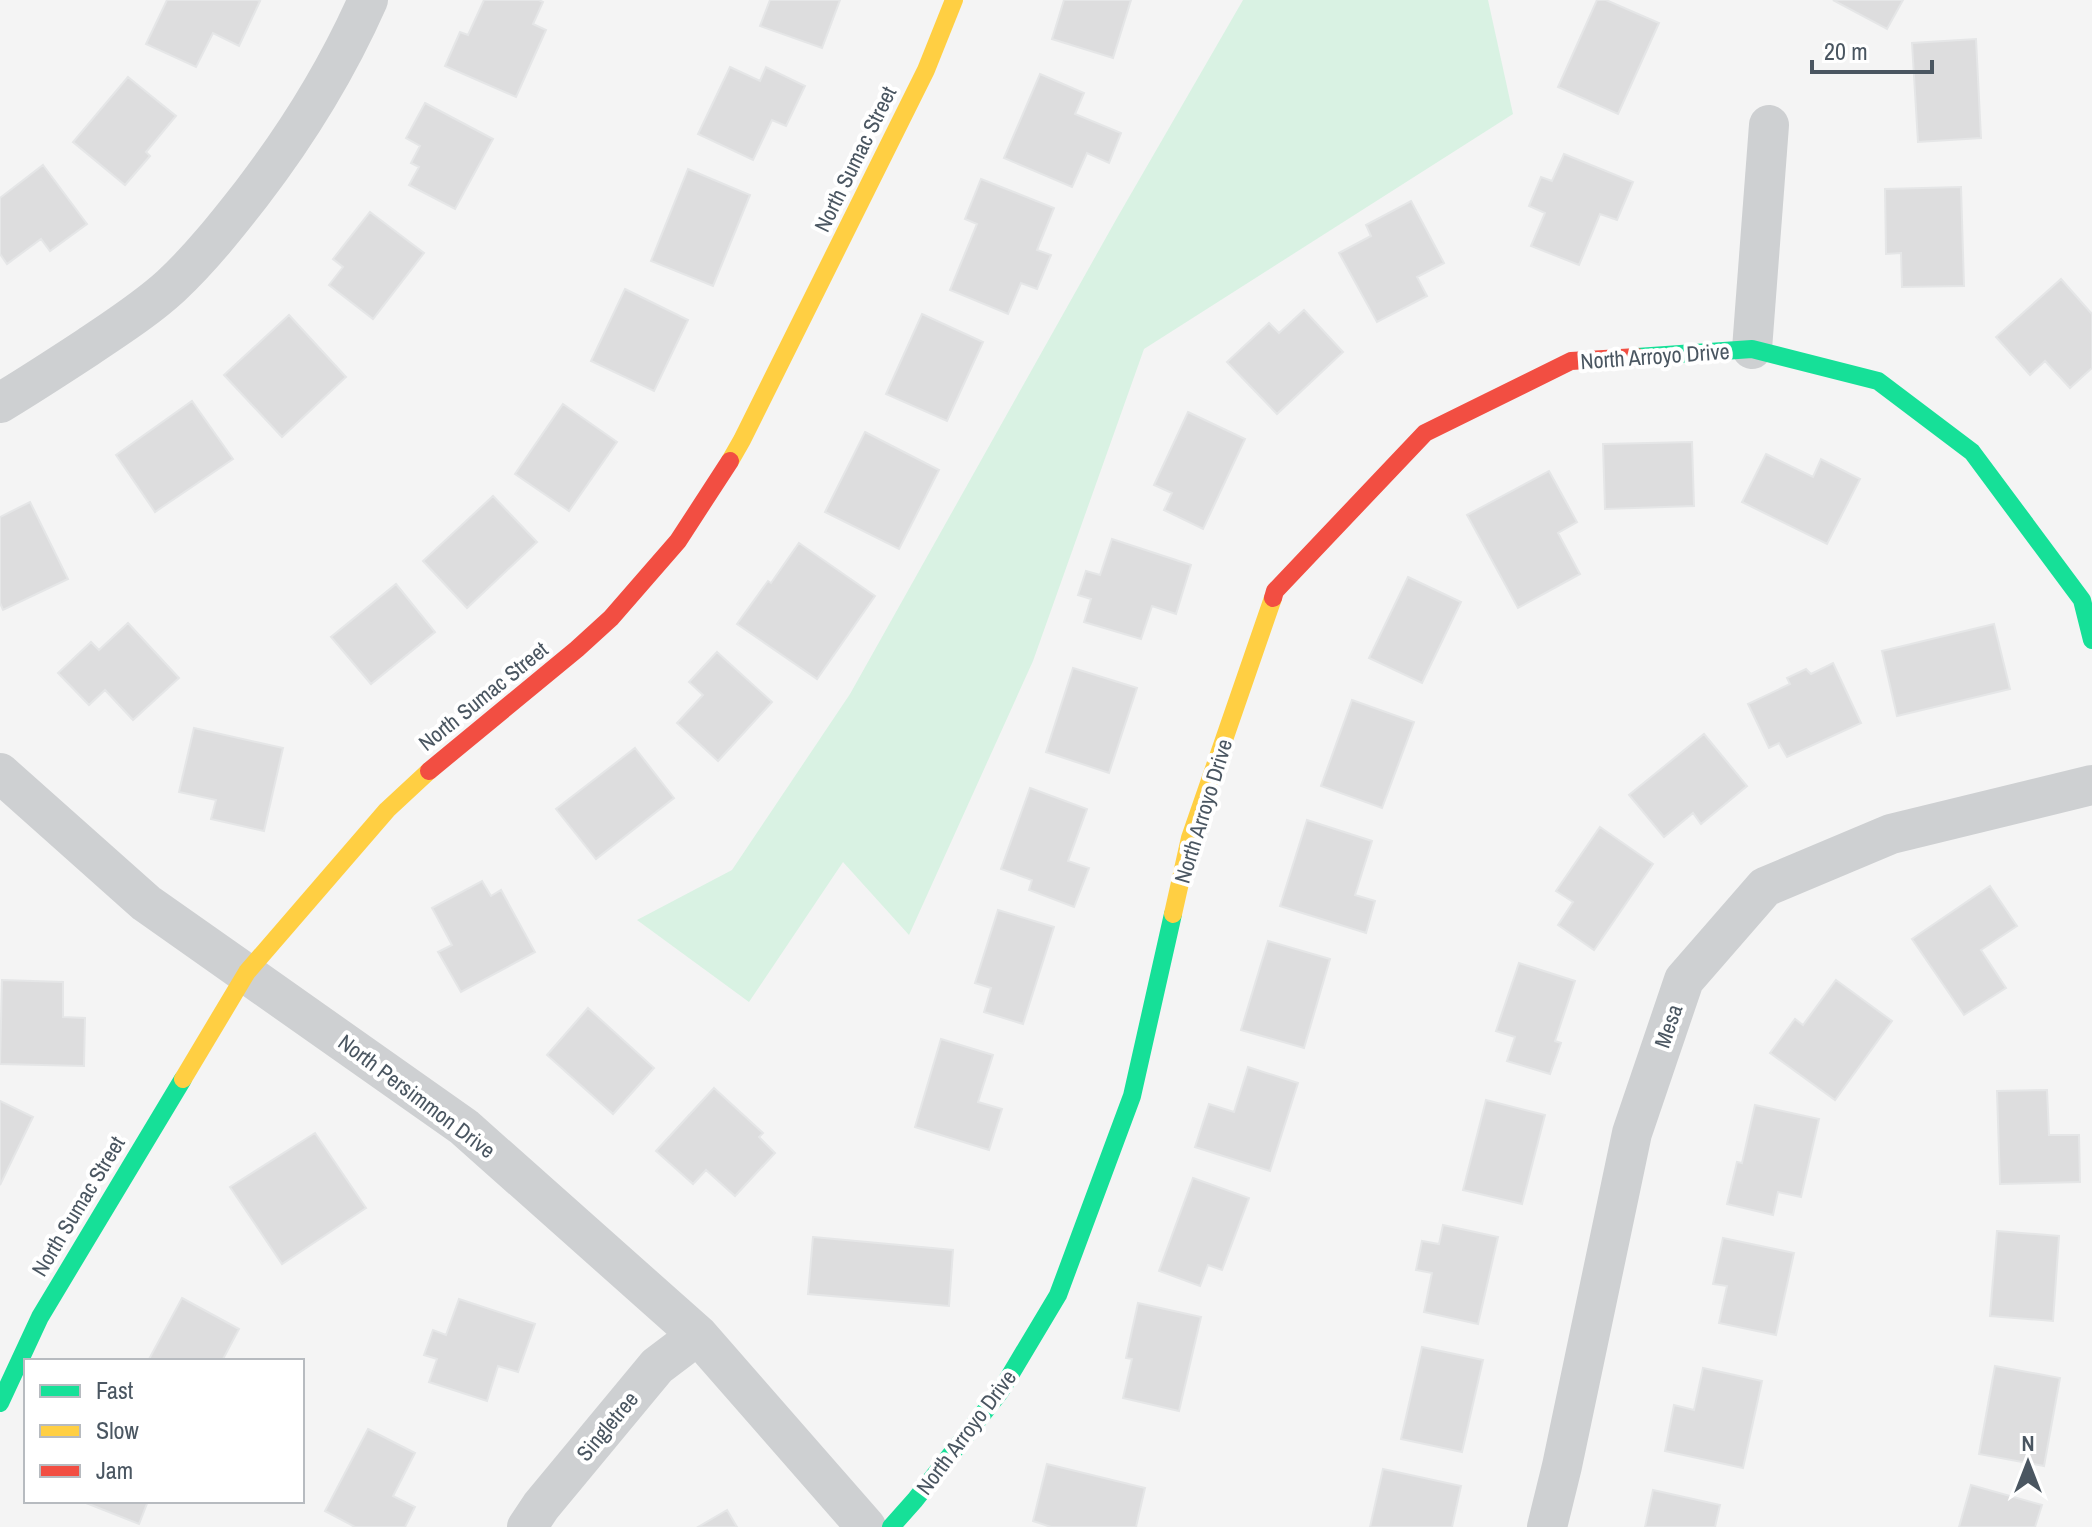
<svg xmlns="http://www.w3.org/2000/svg" width="2092" height="1527" viewBox="0 0 2092 1527" font-family="'Archivo Narrow',sans-serif">
  <style>
    .green { fill: #d9f2e3 }
    .building { fill: #ddddde; stroke: #e5e6e7; stroke-width: 2 }
    .lines { fill: none; stroke-linecap: round; stroke-linejoin: round }
    .street { stroke: #ced0d2; stroke-width: 40 }
    .fast { stroke: #16e098; stroke-width: 18 }
    .slow { stroke: #ffcf43; stroke-width: 18 }
    .jam { stroke: #f24e42; stroke-width: 18 }
    .labels { text-anchor: middle; stroke-width: 8; stroke-linejoin: round; paint-order: stroke }
    .street-label { font-size: 22px; fill: #4a5661; stroke: #fff }
  </style>
  <rect width="100%" height="100%" fill="#f4f4f4"/>
  <path class="green" d="M1243,0H1488L1513,114L1144,349L1033,661L909,935L843,862L749,1002L637,920L732,870L850,694L1117,218Z"/>
  <path class="building" d="M167,0H257L260,1L239,46L213,33L196,67L146,44Z
    M484,0H539L543,2L533,24L546,30L516,97L445,66L460,32L468,35Z
    M770,0H840L822,48L760,26Z
    M1064,0H1131L1113,58L1052,39Z
    M1597,0H1606L1659,23L1618,114L1558,87Z
    M1833,0H1903L1887,29Z
    M1976,39L1981,138L1918,142L1912,43Z
    M730,67L760,81L766,67L805,86L786,126L772,120L753,160L698,134Z
    M1040,74L1084,93L1075,114L1121,133L1109,163L1087,153L1072,187L1004,158Z
    M128,77L176,116L146,152L150,156L125,185L73,142Z
    M425,103L493,139L455,209L409,185L419,167L411,163L420,146L406,138Z
    M1564,154L1633,182L1617,220L1600,214L1579,265L1531,246L1545,213L1529,206L1541,177L1552,181Z
    M43,165L87,224L50,251L41,239L7,264L0,254V198Z
    M688,169L750,195L713,286L651,261Z
    M981,179L1054,208L1037,250L1051,255L1037,289L1021,283L1008,314L950,290L977,224L965,219Z
    M1961,187L1964,286L1902,287L1901,253L1886,254L1885,189Z
    M1411,201L1444,263L1417,277L1427,296L1377,322L1339,253L1371,236L1366,225Z
    M370,212L424,253L373,319L329,285L343,267L333,259Z
    M2061,279L2092,314V368L2070,388L2045,361L2030,375L1996,337Z
    M625,289L688,320L654,391L591,361Z
    M1304,310L1343,352L1277,414L1227,362L1269,323L1279,333Z
    M922,314L983,342L947,421L886,394Z
    M289,315L346,377L282,437L224,375Z
    M192,401L233,459L155,512L116,455Z
    M563,404L617,442L569,511L515,474Z
    M1188,412L1245,439L1203,529L1164,510L1172,493L1154,485Z
    M865,432L939,470L899,549L825,512Z
    M1692,442L1694,506L1605,509L1603,444Z
    M1766,454L1813,477L1821,459L1860,479L1827,544L1742,502Z
    M1549,471L1577,522L1558,533L1580,574L1518,608L1467,515Z
    M493,496L537,542L467,608L423,561Z
    M30,502L68,579L3,610L0,603V517Z
    M1112,539L1191,565L1176,614L1152,606L1141,639L1084,622L1091,599L1078,595L1086,571L1100,575Z
    M799,543L875,596L817,679L737,624L768,581L771,583Z
    M1408,577L1461,602L1422,683L1369,658Z
    M396,584L435,632L371,684L331,637Z
    M128,623L179,678L133,720L105,690L89,705L58,673L91,642L99,650Z
    M1994,624L2010,689L1897,716L1882,651Z
    M717,652L772,702L718,761L677,723L703,695L689,682Z
    M1833,663L1861,723L1787,757L1779,743L1769,748L1748,704L1790,684L1787,678L1806,669L1811,674Z
    M1073,668L1137,688L1109,773L1046,752Z
    M1352,700L1414,722L1382,808L1321,786Z
    M194,728L283,748L264,831L211,819L216,800L179,792Z
    M1704,734L1747,786L1701,824L1693,813L1664,837L1629,795Z
    M635,748L674,798L596,859L556,809Z
    M1030,788L1087,809L1068,861L1089,868L1074,907L1029,890L1032,880L1001,869Z
    M1307,820L1372,841L1355,895L1375,901L1366,933L1280,906Z
    M1600,827L1653,864L1594,950L1558,925L1573,902L1556,891Z
    M482,881L491,896L501,890L535,952L461,992L438,952L452,945L432,908Z
    M1990,886L2017,926L1981,950L2006,988L1964,1015L1912,939Z
    M998,910L1054,927L1023,1024L984,1012L991,988L975,983Z
    M1268,941L1330,959L1304,1048L1241,1030Z
    M1519,963L1575,981L1555,1041L1561,1043L1550,1074L1507,1061L1515,1037L1496,1031Z
    M2,980L63,982V1017L85,1018L84,1066L0,1064Z
    M1836,980L1892,1021L1835,1100L1770,1053L1795,1019L1803,1025Z
    M588,1008L654,1068L613,1114L547,1055Z
    M941,1039L993,1055L978,1102L1002,1109L989,1150L915,1127Z
    M1248,1067L1298,1083L1270,1171L1195,1147L1209,1104L1234,1112Z
    M714,1088L763,1133L759,1137L775,1153L735,1196L706,1170L693,1184L656,1151Z
    M2047,1090L2049,1135H2079L2080,1182L2000,1184L1997,1091Z
    M1486,1100L1545,1115L1522,1204L1463,1190Z
    M0,1101L33,1117L0,1185Z
    M1755,1105L1819,1119L1801,1197L1778,1192L1773,1215L1727,1204L1737,1162L1742,1163Z
    M315,1133L366,1208L282,1264L230,1187Z
    M1193,1178L1249,1198L1222,1270L1208,1265L1200,1286L1159,1271Z
    M1443,1225L1498,1237L1478,1324L1424,1312L1432,1273L1416,1270L1422,1241L1439,1244Z
    M1997,1231L2059,1236L2053,1321L1990,1316Z
    M813,1237L953,1250L949,1306L808,1294Z
    M1723,1238L1794,1253L1776,1335L1719,1323L1727,1286L1713,1284Z
    M182,1298L239,1329L222,1361H148Z
    M459,1299L535,1324L518,1372L498,1366L487,1401L429,1382L437,1359L424,1355L433,1330L446,1335Z
    M1138,1303L1201,1317L1179,1411L1123,1398L1132,1359L1126,1358Z
    M1422,1347L1483,1360L1462,1452L1401,1439Z
    M1995,1366L2060,1378L2044,1466L1979,1454Z
    M1703,1368L1762,1381L1743,1468L1665,1451L1674,1405L1694,1410Z
    M368,1429L415,1453L393,1496L415,1507L405,1527H355L325,1511Z
    M1047,1464L1145,1488L1136,1527H1051L1033,1521Z
    M1383,1469L1461,1486L1452,1527H1370Z
    M1971,1485L2042,1505L2035,1527H1959Z
    M1653,1490L1720,1505L1715,1527H1645Z
    M81,1501H148L139,1524Z
    M727,1510L737,1527H698Z"/>
  <g class="lines">
    <path class="street" d="M1752,349L1769,125
      M0,403C30,385 59,366 88,347C116,328 146,309 171,286C201,258 227,225 252,193C298,133 337,70 368,0
      M0,773L146,903L464,1127L698,1335L866,1527
      M527,1527L541,1506L657,1366L698,1335
      M1547,1527L1562,1466L1632,1133L1684,980L1765,887L1891,834L2092,785"/>
    <path class="fast" d="M1637,357L1752,349L1878,381L1972,452L2082,600L2092,640
      M0,1403L40,1317L183,1079
      M891,1527L915,1500L1000,1392L1058,1295L1132,1096L1173,914"/>
    <path class="slow" d="M730,461L742,440L926,70L954,0
      M1173,914L1190,838L1273,598
      M183,1079L247,972L387,810L429,771"/>
    <path class="jam" d="M1273,598L1275,591L1425,433L1571,361L1637,357
      M429,771L577,649L611,618L678,541L730,461"/>
  </g>
  <g class="labels">
    <g class="street-label">
      <text transform="translate(855 159) rotate(-64)" y="8">North Sumac Street</text>
      <text transform="translate(1655 356) rotate(-4)" y="8">North Arroyo Drive</text>
      <text transform="translate(483 696) rotate(-39)" y="8">North Sumac Street</text>
      <text transform="translate(1203 811) rotate(-73)" y="8">North Arroyo Drive</text>
      <text transform="translate(1668 1026) rotate(-71)" y="8">Mesa</text>
      <text transform="translate(417 1096) rotate(37)" y="8">North Persimmon Drive</text>
      <text transform="translate(78 1206) rotate(-59)" y="8">North Sumac Street</text>
      <text transform="translate(607 1426) rotate(-50)" y="8">Singletree</text>
      <text transform="translate(966 1432) rotate(-53)" y="8">North Arroyo Drive</text>
    </g>
  </g>
  <rect x="24" y="1359" width="280" height="144" fill="#ffffff" stroke="#b7bbc0" stroke-width="2"/>
  <rect x="40" y="1385" width="40" height="12" fill="#16e098" stroke="#b7bbc0" stroke-width="2"/>
  <text x="96" y="1399" font-size="24" fill="#4a5661">Fast</text>
  <rect x="40" y="1425" width="40" height="12" fill="#ffcf43" stroke="#b7bbc0" stroke-width="2"/>
  <text x="96" y="1439" font-size="24" fill="#4a5661">Slow</text>
  <rect x="40" y="1465" width="40" height="12" fill="#f24e42" stroke="#b7bbc0" stroke-width="2"/>
  <text x="96" y="1479" font-size="24" fill="#4a5661">Jam</text>
  <g transform="translate(2028 1463)" stroke="#ffffff" stroke-width="6" paint-order="stroke">
  <path d="M0-6L14 30L0 20L-14 30Z" fill="#4a5661"/>
  <text y="-12" font-size="22" font-weight="bold" text-anchor="middle" fill="#4a5661">N</text>
  </g>
  <path d="M1812 60v12h120v-12" fill="none" stroke="#4a5661" stroke-width="4"/>
  <text x="1824" y="60" font-size="24" fill="#4a5661" stroke="#ffffff" stroke-width="6" paint-order="stroke">20 m</text>
</svg>
